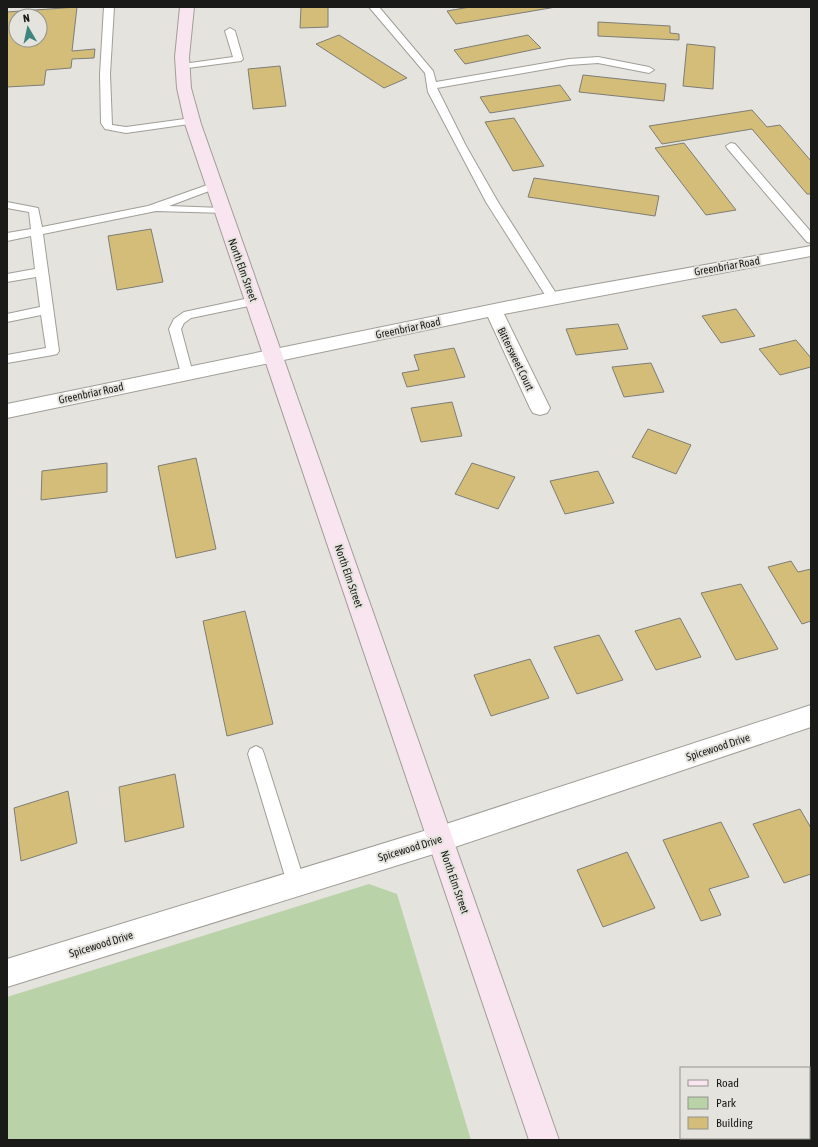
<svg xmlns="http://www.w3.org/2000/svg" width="818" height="1147" viewBox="0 0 818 1147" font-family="'Asap Condensed',sans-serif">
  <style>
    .green { fill: #b9d2a7 }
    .building { fill: #d3bd78; stroke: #7e7d77; fill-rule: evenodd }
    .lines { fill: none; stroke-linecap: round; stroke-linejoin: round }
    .lane-casing { stroke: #9f9e98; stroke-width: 2 }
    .street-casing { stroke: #9f9e98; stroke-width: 2 }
    .secondary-casing { stroke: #9f9e98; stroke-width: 2 }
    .lane { fill: #fff; fill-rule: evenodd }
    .street { fill: #fff; fill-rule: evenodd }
    .secondary { fill: #f9e5ef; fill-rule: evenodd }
    .labels { text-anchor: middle; stroke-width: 4; stroke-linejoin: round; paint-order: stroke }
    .street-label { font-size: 11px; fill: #1a1a18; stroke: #e5e3dd }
  </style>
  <rect width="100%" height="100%" fill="#e5e3dd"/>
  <path class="green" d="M369,884L397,894L471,1140H7V997Z"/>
  <path class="building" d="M77,7L72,51L95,49L94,58L72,59L71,68L46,70L44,85L7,87V12ZM16,16H40V40H16Z
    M301,7H328V27L300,28Z
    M470,7H556L456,24L447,11Z
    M598,22L670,26V33L679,34V40L598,36Z
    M339,35L407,78L384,88L316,44Z
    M528,35L541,48L465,64L454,50Z
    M687,44L715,47L713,89L683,86Z
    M280,66L286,106L253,109L248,69Z
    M583,75L666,84L664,101L579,92Z
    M560,85L571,100L490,113L480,97Z
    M752,110L767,127L780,125L811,161V194H807L752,129L662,144L649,126Z
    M514,118L544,166L513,171L485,122Z
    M684,143L736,210L706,215L655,148Z
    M534,178L659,196L655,216L528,197Z
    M151,229L163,282L117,290L108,236Z
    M736,309L755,336L721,343L702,316Z
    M618,324L628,349L576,355L566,329Z
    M796,340L811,358V367L780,375L759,349Z
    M454,348L465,377L407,387L402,373L419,370L414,355Z
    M651,363L664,392L624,397L612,367Z
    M452,402L462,436L421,442L411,408Z
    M648,429L691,445L676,474L632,457Z
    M196,458L216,549L176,558L158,466Z
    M107,463V492L41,500L42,471Z
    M472,463L515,477L498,509L455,494Z
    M598,471L614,503L565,514L550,481Z
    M791,561L798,572L811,569V621L802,624L768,567Z
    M741,584L778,649L736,660L701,593Z
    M245,611L273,724L227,736L203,621Z
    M680,618L701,657L656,670L635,631Z
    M599,635L623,680L577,694L554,647Z
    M530,659L549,698L491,716L474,675Z
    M175,774L184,827L125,842L119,787Z
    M68,791L77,843L21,861L14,808Z
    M800,809L811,828V874L784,883L753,824Z
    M721,822L749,877L709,889L721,915L701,921L663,840Z
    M627,852L655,908L603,927L577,870Z
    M811,1096V1140H725L724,1138H809V1097Z"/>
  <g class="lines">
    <g class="lane-casing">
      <path id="lane" d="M104,7H114L110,74L112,125L126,127L192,118L196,119L197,121L196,123L126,133L105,129L101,123L100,74Z
        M369,7H379L433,71L436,82L569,59L598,57L649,67L654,70L649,73L598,63L569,65L437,88L466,146L498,202L559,298L557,301H549L486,202L428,92L425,73Z
        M230,28L235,31L243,59L241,61L180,69L178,67L180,65L183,64L233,57L225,31Z
        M731,143L735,144L811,232V243L807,242L727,148L726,146Z
        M213,183L217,184L218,186L217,188L169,206L222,208L228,211L226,213L156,211L43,234L59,351L57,354L53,355L7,363V355L46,348L41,315L7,322V314L40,307L36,277L7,282V274L35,269L31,236L7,241V233L31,229L29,212L7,208V202L38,208L42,227L148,206Z
        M254,297L258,298L260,301L258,304L191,318L184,323L181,329L193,374L192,377H182L169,329L174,319L184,312Z
        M256,746L262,749L264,754L305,883L302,889L296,892L290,889L287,883L248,754L250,749Z"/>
    </g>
    <g class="street-casing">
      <path id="street" d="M811,246V256L504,314L550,408L547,413L540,415L533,413L530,408L488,317L7,418V404L553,292Z
        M811,705V727L440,852L7,987V959L440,826Z"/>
    </g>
    <g class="secondary-casing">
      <path id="secondary" d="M180,7H194L189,57L191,88L201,124L559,1140H529L185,124L177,88L175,57Z"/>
    </g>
    <use href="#lane" class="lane"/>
    <use href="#street" class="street"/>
    <use href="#secondary" class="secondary"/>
  </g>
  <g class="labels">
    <g class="street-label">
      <text transform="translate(727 266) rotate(-10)" y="4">Greenbriar Road</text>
      <text transform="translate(243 270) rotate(70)" y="4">North Elm Street</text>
      <text transform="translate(408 328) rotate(-12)" y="4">Greenbriar Road</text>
      <text transform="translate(516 359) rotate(64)" y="4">Bittersweet Court</text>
      <text transform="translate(91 393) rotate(-12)" y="4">Greenbriar Road</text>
      <text transform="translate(349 576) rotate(71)" y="4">North Elm Street</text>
      <text transform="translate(718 747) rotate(-18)" y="4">Spicewood Drive</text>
      <text transform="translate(410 848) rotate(-17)" y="4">Spicewood Drive</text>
      <text transform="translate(455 882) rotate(71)" y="4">North Elm Street</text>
      <text transform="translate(101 944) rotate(-17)" y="4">Spicewood Drive</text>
    </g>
  </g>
  <rect width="818" height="1147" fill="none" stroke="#1a1a18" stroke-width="16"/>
  <rect x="680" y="1067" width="130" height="72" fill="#e5e3dd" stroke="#94938e"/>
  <rect x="688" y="1080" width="20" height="6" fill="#f9e5ef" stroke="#94938e"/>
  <text x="716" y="1087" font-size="12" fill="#1a1a18">Road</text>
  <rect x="688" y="1097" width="20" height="12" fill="#b9d2a7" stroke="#94938e"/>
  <text x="716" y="1107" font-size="12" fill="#1a1a18">Park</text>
  <rect x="688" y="1117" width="20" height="12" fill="#d3bd78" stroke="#94938e"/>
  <text x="716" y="1127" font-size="12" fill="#1a1a18">Building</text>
  <g transform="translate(28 28) rotate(351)"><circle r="19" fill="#e5e3dd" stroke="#94938e"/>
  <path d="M0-3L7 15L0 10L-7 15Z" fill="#3e857e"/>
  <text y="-6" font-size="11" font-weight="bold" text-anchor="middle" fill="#1a1a18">N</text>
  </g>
</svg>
